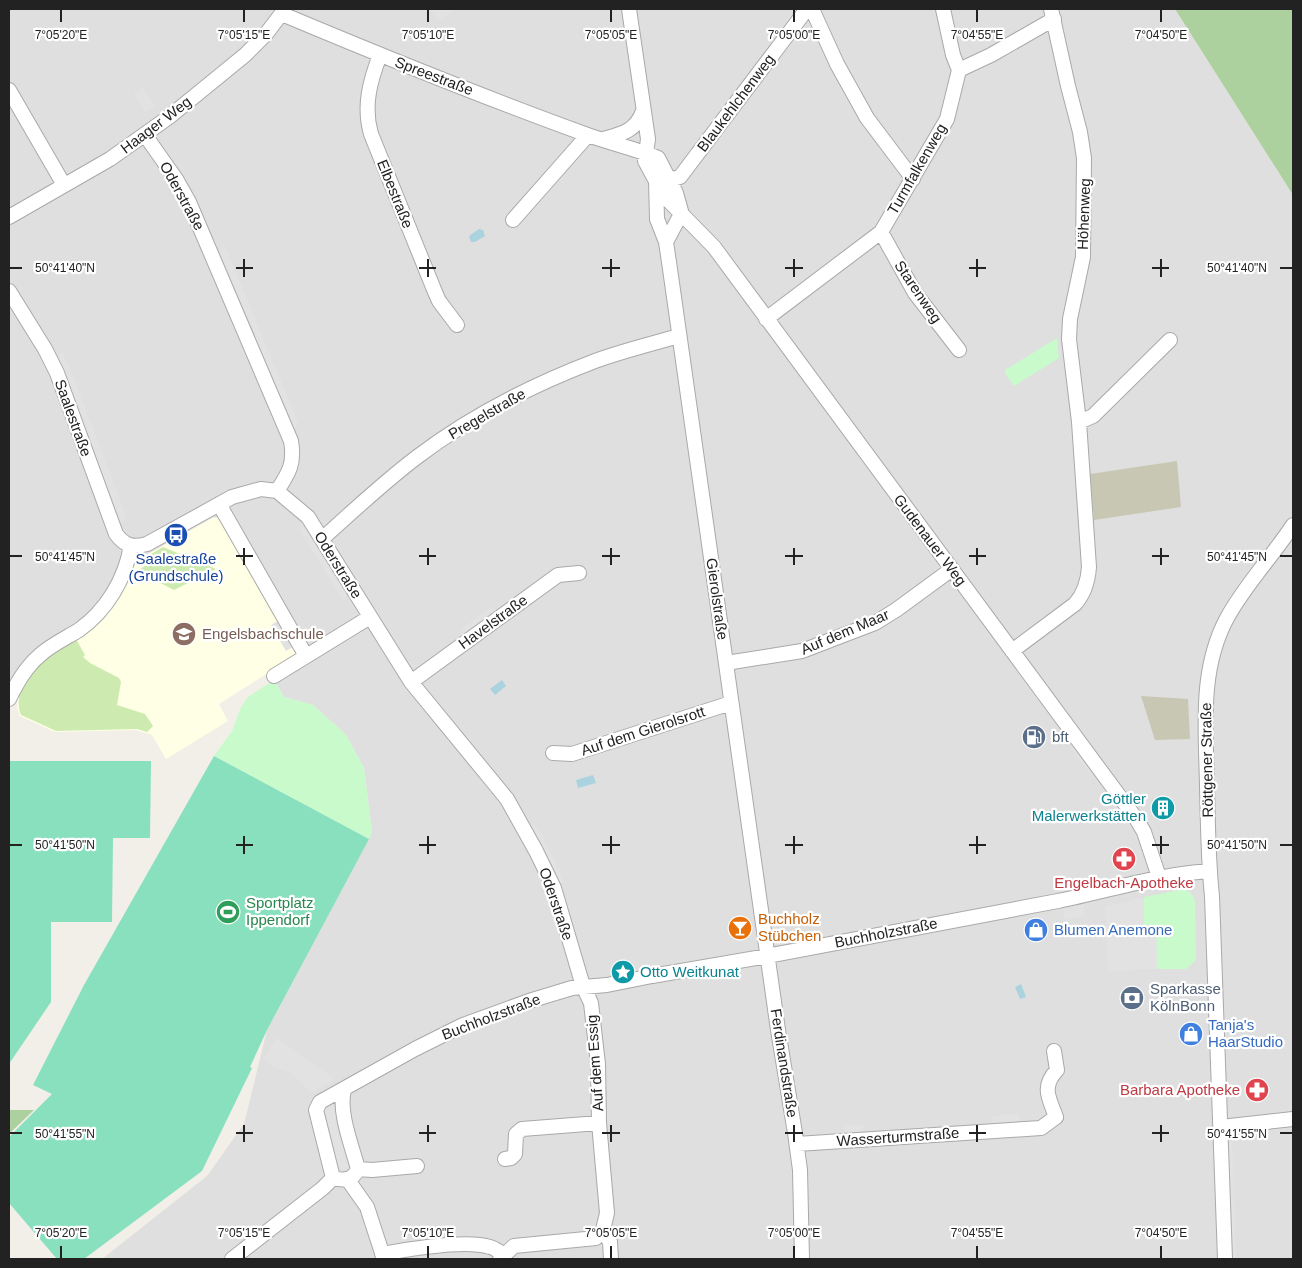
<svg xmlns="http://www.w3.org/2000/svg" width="1302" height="1268" viewBox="0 0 1302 1268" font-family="Helvetica,sans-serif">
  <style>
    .residential { fill: #e0dfdf }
    .education { fill: #ffffe5 }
    .construction { fill: #c7c7b4 }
    .grass { fill: #cdebb0 }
    .forest { fill: #add19e }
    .park { fill: #c8facc }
    .pitch { fill: #88e0be }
    .parking { fill: #e2e2e2 }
    .water { fill: #aad3df }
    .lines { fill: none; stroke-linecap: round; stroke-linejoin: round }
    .minor-casing { stroke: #a9a9a9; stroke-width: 16 }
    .minor { stroke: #fff; stroke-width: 14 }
    .ticks { fill: none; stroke: #222; stroke-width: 2 }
    .labels { text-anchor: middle; stroke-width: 4.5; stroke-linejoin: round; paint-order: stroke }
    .street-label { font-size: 15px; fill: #222; stroke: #fff }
    .transit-label { font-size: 15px; fill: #164399; stroke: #fff }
    .education-label { font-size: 15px; fill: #785e54; stroke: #fff; text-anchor: start }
    .service-label { font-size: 15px; fill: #4e5e75; stroke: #fff; text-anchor: start }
    .culture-label { font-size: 15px; fill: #0d838f; stroke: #fff; text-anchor: end }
    .health-label { font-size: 15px; fill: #be3a42; stroke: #fff }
    .leisure-label { font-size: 15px; fill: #27864d; stroke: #fff; text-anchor: start }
    .food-label { font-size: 15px; fill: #c56008; stroke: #fff; text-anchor: start }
    .shop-label { font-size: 15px; fill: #366cbe; stroke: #fff; text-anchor: start }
    .ticks-label { font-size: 12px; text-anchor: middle; fill: #222; stroke: #fff; stroke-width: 4.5; stroke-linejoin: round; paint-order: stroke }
  </style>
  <rect width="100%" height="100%" fill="#f2efe9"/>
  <path class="residential" d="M9,9H1175L1293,195V1259H102L207,1176L244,1124L267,1030L372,832L364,768L346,735L313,705L284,697L274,680L299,664L298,647L220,517H213L120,570L100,601L80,623L23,665L9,683Z"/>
  <path class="education" d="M213,518H220L297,648L296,655L219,704L228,721L166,759L152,735L136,730L55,732L20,716L17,707L19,691L42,660L105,615L118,599L134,564L139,559Z"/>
  <path class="construction" d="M1177,461L1181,507L1094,520L1090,474Z
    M1141,696L1188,699L1190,739L1155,740Z"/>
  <path class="grass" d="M163,547L216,569L174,590L137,571L148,564L146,557Z
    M76,639L85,655L83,657L90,663L119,678L121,682L117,705L145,714L153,726L147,732L137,729L56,731L21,715C9,680 51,655 76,639Z"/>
  <path class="forest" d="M1175,9H1293V195Z
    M9,1110H34L9,1134Z"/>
  <path class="park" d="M1057,338L1059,358L1014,386L1006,375L1005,370Z
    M274,680L284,697L313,705L346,735L364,768L372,832L369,839L214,756L232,731L241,707L248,697Z
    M1184,889L1191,893L1195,900L1196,960L1186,969H1157L1156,925H1144V897Z"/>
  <path class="pitch" d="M214,756L369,839L267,1030L250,1067L252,1068L202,1171L84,1259H57L9,1203V1137L52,1094L33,1085L84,985Z
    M9,761H151L150,838H113L112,922H51V1002L9,1064Z"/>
  <path class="parking" d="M427,9H454L441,20Z
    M143,87L155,106L145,112L134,93Z
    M225,246L298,422L293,433L218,254Z
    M62,352L71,371L127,518L120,525L57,361Z
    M302,518L348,590L344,602L300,531Z
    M490,608L503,610L458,643L461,629Z
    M280,620L295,646L286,651L271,625Z
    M1074,746L1094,773L1091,775L1071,748Z
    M1107,791L1122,812L1119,814L1104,793Z
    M530,824L536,826L540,832L553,857L563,881L560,888Z
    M1144,897V925H1156L1157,969L1108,971L1105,907Z
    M1084,904L1085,916L1064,920L1063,909Z
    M277,1037V1038L335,1079L311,1093L291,1073L273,1067L263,1059Z
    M330,1103L336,1106L351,1164L345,1170L337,1169L321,1108Z
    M1019,1114L1020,1124L993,1126L992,1116Z
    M863,1125V1134L845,1135L844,1126Z
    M1232,1141L1236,1259H1232L1228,1142Z"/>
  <path class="water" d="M479,229L483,230L485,236L475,242H471L469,236Z
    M502,680L506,686L495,695L490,689Z
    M593,775L596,783L578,788L576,780Z
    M1021,984L1026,997L1020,999L1015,987Z"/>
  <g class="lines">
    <g class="minor-casing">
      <path id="minor" d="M629,9L648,139L645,161L664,196L714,247L1137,820L1144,832L1159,877
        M812,9L837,64L867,118L913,179
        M943,9L953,55L959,70
        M282,14C382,56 483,97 585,134C609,143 634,148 658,158L676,193L681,211
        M380,55C370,81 363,106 371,134L435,292L439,301L457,325
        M959,70L991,55L1054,19
        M9,90L64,185
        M145,135L176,179L189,202L291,441C295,463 289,473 277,491
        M603,139C622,134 636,131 643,111
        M656,181L657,219L666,242L669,262L778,1030L795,1133L800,1170L802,1259
        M661,182L680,177L807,9
        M9,217L110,159L169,117L245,55L266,34L285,9
        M513,220L588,135
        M881,232L915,293L959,350
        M666,242L681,214
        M9,291L45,349L57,373L116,534C125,546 133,548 147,544L232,497L261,489L277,491
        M766,319L881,232L947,119L959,70
        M1079,422L1093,416L1170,340
        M277,491L308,517L411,682L507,799L536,851L554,888L583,986L591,1003L598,1064L599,1123L607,1213L603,1230L610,1242L611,1259
        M219,504L306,656
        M322,539C353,511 384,482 417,457C471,416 532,385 595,361C622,351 651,344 679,336
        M1012,651L1075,604C1085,593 1088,581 1089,567L1079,422L1069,339L1070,319L1083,257L1084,158L1080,132L1068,86L1051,9
        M726,663L802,651L875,623L896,610L952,569
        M274,676L370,617
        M411,682L558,575L579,573
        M9,699C17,683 25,668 40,655C51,645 66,638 79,630C107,610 125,579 131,546
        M553,753L572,754L731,703
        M1221,1127L1293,1119
        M797,1144L1041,1128L1056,1117C1049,1098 1041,1087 1057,1070L1054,1051
        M505,1159L511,1158L515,1154L516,1134L522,1129L599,1123
        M358,1169L372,1170L417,1166
        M333,1178L316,1110L320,1102L415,1049L463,1025L529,1001L572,988L607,985L652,976L767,956L1058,901C1109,891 1158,874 1210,871
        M333,1178C345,1181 353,1180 358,1169C352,1146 338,1112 344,1090
        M348,1180L367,1207L384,1259
        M382,1254C409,1249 465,1239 490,1247C495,1248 499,1252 503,1254
        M232,1259L323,1188L333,1178
        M500,1259L514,1246L596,1238L603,1230
        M1225,1259L1212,896C1208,859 1208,823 1207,786C1206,729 1199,670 1227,618C1245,585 1272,557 1293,525"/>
    </g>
    <use href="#minor" class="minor"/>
  </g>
  <path class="ticks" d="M61,10V22M244,10V22M428,10V22M611,10V22M794,10V22M977,10V22M1161,10V22M244,259V277M428,259V277M611,259V277M794,259V277M977,259V277M1161,259V277M10,268H22M236,268H253M419,268H436M602,268H620M785,268H803M969,268H986M1152,268H1169M1280,268H1292M244,548V565M428,548V565M611,548V565M794,548V565M977,548V565M1161,548V565M10,556H22M236,556H253M419,556H436M602,556H620M785,556H803M969,556H986M1152,556H1169M1280,556H1292M244,836V854M428,836V854M611,836V854M794,836V854M977,836V854M1161,836V854M10,845H22M236,845H253M419,845H436M602,845H620M785,845H803M969,845H986M1152,845H1169M1280,845H1292M244,1125V1142M428,1125V1142M611,1125V1142M794,1125V1142M977,1125V1142M1161,1125V1142M10,1133H22M236,1133H253M419,1133H436M602,1133H620M785,1133H803M969,1133H986M1152,1133H1169M1280,1133H1292M61,1246V1258M244,1246V1258M428,1246V1258M611,1246V1258M794,1246V1258M977,1246V1258M1161,1246V1258"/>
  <defs>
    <g id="bus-disc" transform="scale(1.25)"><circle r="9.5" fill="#1a4fb4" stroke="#fff"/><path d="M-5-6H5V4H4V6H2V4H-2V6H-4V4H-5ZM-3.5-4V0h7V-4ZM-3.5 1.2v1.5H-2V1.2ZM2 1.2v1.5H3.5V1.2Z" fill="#fff"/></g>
    <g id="school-disc" transform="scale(1.25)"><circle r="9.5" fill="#8d6e63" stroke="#fff"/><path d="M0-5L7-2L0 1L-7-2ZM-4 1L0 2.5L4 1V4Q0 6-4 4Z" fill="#fff"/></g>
    <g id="fuel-disc" transform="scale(1.25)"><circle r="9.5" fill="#5c6f8a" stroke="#fff"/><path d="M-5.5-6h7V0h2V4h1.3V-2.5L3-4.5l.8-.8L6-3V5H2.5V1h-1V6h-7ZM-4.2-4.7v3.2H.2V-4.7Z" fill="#fff"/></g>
    <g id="building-disc" transform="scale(1.25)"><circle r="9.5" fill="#0f9aa8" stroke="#fff"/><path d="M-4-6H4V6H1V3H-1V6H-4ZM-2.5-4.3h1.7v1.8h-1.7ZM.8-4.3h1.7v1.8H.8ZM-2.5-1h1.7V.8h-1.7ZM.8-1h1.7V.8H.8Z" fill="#fff"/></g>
    <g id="pharmacy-disc" transform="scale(1.25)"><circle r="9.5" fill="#e0444e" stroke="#fff"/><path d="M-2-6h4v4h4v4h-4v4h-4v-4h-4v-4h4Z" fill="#fff"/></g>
    <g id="stadium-disc" transform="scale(1.25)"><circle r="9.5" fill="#2e9e5b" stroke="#fff"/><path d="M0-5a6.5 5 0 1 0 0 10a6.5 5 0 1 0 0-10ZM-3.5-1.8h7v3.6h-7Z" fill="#fff"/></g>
    <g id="bar-disc" transform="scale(1.25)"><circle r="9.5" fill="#e8710a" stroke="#fff"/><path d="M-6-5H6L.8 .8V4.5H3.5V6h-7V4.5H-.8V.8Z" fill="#fff"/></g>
    <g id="shop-disc" transform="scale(1.25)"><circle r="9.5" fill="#3f7fe0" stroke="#fff"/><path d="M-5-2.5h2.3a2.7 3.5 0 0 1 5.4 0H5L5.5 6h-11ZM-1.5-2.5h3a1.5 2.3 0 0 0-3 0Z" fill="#fff"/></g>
    <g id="sight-disc" transform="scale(1.25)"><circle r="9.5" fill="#0f9aa8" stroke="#fff"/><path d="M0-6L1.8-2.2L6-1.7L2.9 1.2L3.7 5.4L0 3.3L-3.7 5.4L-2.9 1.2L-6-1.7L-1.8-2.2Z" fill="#fff"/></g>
    <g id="bank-disc" transform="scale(1.25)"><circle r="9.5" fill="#5c6f8a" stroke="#fff"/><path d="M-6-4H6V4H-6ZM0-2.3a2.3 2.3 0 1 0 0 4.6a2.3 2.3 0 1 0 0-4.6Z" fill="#fff"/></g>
  </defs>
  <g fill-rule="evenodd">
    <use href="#bus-disc" x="176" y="535"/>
    <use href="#school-disc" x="184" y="634"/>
    <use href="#fuel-disc" x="1034" y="737"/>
    <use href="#building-disc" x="1163" y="808"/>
    <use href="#pharmacy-disc" x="1124" y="859"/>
    <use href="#stadium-disc" x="228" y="912"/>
    <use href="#bar-disc" x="740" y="928"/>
    <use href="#shop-disc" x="1036" y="930"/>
    <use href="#sight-disc" x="623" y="972"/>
    <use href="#bank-disc" x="1132" y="998"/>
    <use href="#shop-disc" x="1191" y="1034"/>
    <use href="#pharmacy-disc" x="1257" y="1090"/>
  </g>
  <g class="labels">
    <g class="street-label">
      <text transform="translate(434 76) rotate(21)" y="5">Spreestraße</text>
      <text transform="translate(736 103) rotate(-53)" y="5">Blaukehlchenweg</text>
      <text transform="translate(156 125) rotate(-37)" y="5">Haager Weg</text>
      <text transform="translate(917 169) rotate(-60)" y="5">Turmfalkenweg</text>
      <text transform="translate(395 194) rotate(68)" y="5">Elbestraße</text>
      <text transform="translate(182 196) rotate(61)" y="5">Oderstraße</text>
      <text transform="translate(1084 214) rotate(-88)" y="5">Höhenweg</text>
      <text transform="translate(918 292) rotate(56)" y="5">Starenweg</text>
      <text transform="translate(487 414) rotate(-30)" y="5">Pregelstraße</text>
      <text transform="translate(73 418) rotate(70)" y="5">Saalestraße</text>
      <text transform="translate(930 540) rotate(53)" y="5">Gudenauer Weg</text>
      <text transform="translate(338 565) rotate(58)" y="5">Oderstraße</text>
      <text transform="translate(717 599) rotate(82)" y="5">Gierolstraße</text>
      <text transform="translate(493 622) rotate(-36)" y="5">Havelstraße</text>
      <text transform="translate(845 632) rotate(-23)" y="5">Auf dem Maar</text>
      <text transform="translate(643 731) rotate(-18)" y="5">Auf dem Gierolsrott</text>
      <text transform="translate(1207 760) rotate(-91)" y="5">Röttgener Straße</text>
      <text transform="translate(556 904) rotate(71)" y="5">Oderstraße</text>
      <text transform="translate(886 933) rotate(-11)" y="5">Buchholzstraße</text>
      <text transform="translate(491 1017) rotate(-21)" y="5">Buchholzstraße</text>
      <text transform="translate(595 1063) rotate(-94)" y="5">Auf dem Essig</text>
      <text transform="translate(784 1063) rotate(81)" y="5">Ferdinandstraße</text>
      <text transform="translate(898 1137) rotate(-4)" y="5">Wasserturmstraße</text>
    </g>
    <g class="transit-label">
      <text x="176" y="564">Saalestraße<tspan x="176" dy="17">(Grundschule)</tspan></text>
    </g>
    <g class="education-label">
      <text x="202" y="639">Engelsbachschule</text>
    </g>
    <g class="service-label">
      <text x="1052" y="742">bft</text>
      <text x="1150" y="994">Sparkasse<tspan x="1150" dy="17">KölnBonn</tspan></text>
    </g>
    <g class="culture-label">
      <text x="1146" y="804">Göttler<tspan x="1146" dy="17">Malerwerkstätten</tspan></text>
      <text x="640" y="977" text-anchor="start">Otto Weitkunat</text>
    </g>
    <g class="health-label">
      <text x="1124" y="888">Engelbach-Apotheke</text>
      <text x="1240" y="1095" text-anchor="end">Barbara Apotheke</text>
    </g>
    <g class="leisure-label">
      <text x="246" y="908">Sportplatz<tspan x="246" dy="17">Ippendorf</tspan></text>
    </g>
    <g class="food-label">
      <text x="758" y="924">Buchholz<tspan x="758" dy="17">Stübchen</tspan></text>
    </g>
    <g class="shop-label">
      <text x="1054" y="935">Blumen Anemone</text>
      <text x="1208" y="1030">Tanja's<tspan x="1208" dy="17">HaarStudio</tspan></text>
    </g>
  </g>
  <g class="ticks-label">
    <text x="61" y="39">7°05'20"E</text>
    <text x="244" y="39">7°05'15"E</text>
    <text x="428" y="39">7°05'10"E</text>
    <text x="611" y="39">7°05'05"E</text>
    <text x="794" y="39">7°05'00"E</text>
    <text x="977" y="39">7°04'55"E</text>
    <text x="1161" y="39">7°04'50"E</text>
    <text x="1237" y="272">50°41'40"N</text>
    <text x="65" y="272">50°41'40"N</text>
    <text x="1237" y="561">50°41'45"N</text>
    <text x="65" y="561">50°41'45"N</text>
    <text x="1237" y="849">50°41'50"N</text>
    <text x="65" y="849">50°41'50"N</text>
    <text x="1237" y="1138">50°41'55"N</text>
    <text x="65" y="1138">50°41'55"N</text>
    <text x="61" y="1237">7°05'20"E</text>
    <text x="244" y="1237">7°05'15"E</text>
    <text x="428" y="1237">7°05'10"E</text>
    <text x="611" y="1237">7°05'05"E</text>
    <text x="794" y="1237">7°05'00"E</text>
    <text x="977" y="1237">7°04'55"E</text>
    <text x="1161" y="1237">7°04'50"E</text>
  </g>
  <rect width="1302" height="1268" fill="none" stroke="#222222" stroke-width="20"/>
</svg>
